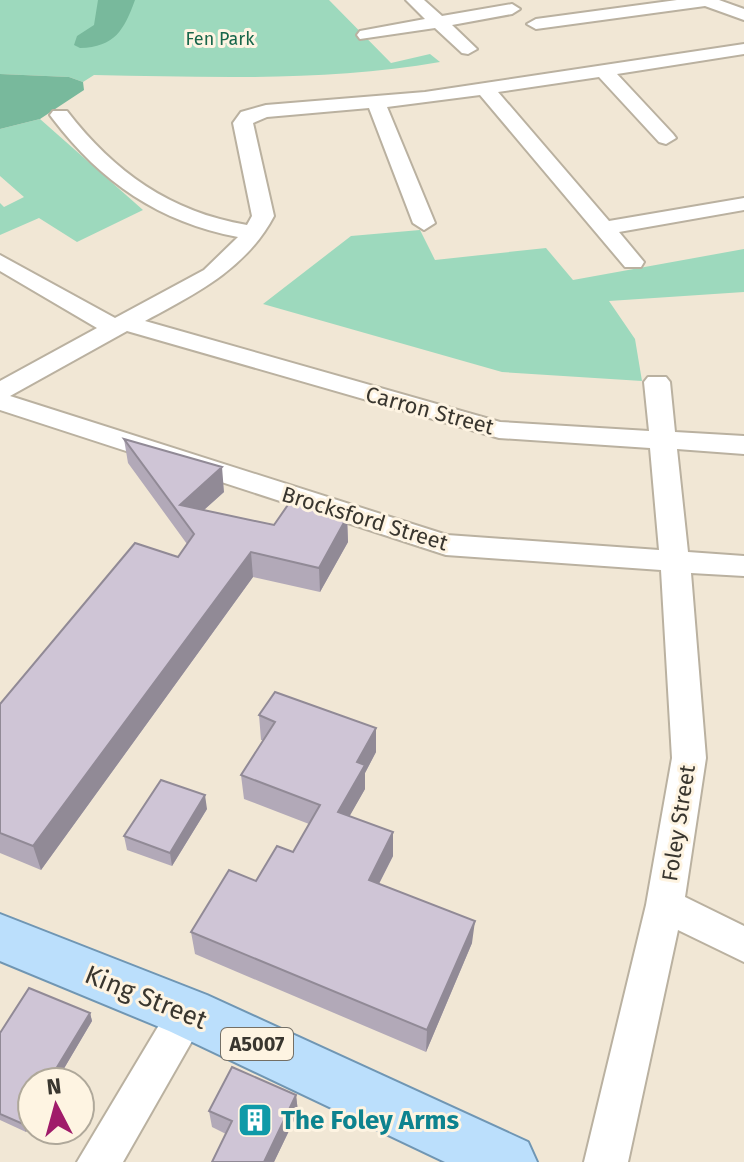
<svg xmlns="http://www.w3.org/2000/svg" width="744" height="1162" viewBox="0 0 744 1162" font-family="'Fira Sans',sans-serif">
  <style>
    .green { fill: #9dd9bd }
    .forest { fill: #78b99c }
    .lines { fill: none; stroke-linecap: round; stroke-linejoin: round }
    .minor-casing { stroke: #bab1a0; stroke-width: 4 }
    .major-casing { stroke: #7096b3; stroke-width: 4 }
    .minor { fill: #fff; fill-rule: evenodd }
    .major { fill: #bbdffc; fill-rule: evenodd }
    .wall { fill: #b2a9b8 }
    .shaded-wall { fill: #918a96 }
    .building { fill: #cfc5d6; stroke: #918a96; stroke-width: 2 }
    .labels { text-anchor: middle; stroke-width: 6; stroke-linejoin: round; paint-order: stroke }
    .far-park-label { font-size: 18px; fill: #18664a; stroke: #fef4e2 }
    .shield { fill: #fef4e2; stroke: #746f65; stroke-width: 2 }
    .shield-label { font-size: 20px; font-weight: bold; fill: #39362f }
    .street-label { font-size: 22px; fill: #39362f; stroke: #fef4e2 }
    .near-street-label { font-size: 26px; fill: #39362f; stroke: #fef4e2 }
    .near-culture-label { font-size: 26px; font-weight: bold; fill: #0d838f; stroke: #fef4e2; text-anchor: start }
  </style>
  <rect width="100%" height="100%" fill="#f1e7d5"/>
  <path class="green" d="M0,0H329L391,63L430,54L440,62C326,82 210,77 94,75L83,82L69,77L0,74Z
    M40,119L143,210L77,242L39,218L0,235V203L4,207L24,197L0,176V129Z
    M420,230L435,260L546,248L573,280L744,249V292L609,301L635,339L642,381L502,372L263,304L351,236Z"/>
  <path class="forest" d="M98,0H135C124,30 115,47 80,48L74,45L77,36L94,25Z
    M0,74L69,77L83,82L84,90L40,119L0,129Z"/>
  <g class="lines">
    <g class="minor-casing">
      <path id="minor" d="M406,0H424L442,16L512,4L520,9L512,14L452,25L477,49L468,54L462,53L435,28L360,39L357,35L360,31L425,19Z
        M677,0H719L744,9V20L705,6L536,29L527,24L536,19Z
        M744,44V54L617,74L673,134L676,138L666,144L659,142L599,77L498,92L609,221L744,198V210L619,232L644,262L641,267H625L480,95L387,107L435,223L424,230L413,223L369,108L267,117L253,123L274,216C246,269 195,294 145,321L500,422L649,431L644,382L648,377H666L670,382L675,432L744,436V454L677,449L688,552L744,556V576L691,573L706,758L685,897L744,926V962L678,930L628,1162H584L646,905L672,758L661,570L446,555L0,410V381L97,328L0,271V255L115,318L204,270L238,237C159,222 101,182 53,119L50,115L53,111H67C114,172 170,212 247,225L252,216L233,123L241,112L266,105L425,92ZM127,331L499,438L650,448L659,550L447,535L10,396Z
        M188,994L202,1000L208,1013L123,1162H77L174,1000Z"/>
    </g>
    <g class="major-casing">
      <path id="major" d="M0,914L207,995L528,1142L537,1162H445L169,1031L0,961Z"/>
    </g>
    <use href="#minor" class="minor"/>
    <use href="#major" class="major"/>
  </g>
  <path class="wall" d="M124,439L224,492L204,510L274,525L347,517L348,542L320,592L253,577L41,870L0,853V704L178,557L187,544L128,463Z
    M259,715L376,728V752L365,773V789L349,816L393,856L379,884L472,943L426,1052L195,954L191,932L293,852L309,824L244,799L241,775L263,740H261Z
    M207,809L172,866L127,850L124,836Z
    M90,1013L92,1021L56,1082H32V1123L26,1132L0,1120V1033Z
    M296,1095L298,1112L274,1162H212L226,1134L212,1127L209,1111Z"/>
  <path class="shaded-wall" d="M222,467L224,492L187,525L180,505Z
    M347,517L348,542L320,592L319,568Z
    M251,552L253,577L41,870L33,846Z
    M376,728V752L365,773V789L339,835L338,812L357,762Z
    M205,795L207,809L172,866L170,853Z
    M393,832V856L369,903V880Z
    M475,921L472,943L426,1052L427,1030Z
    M90,1013L92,1021L56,1082H48Z
    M296,1095L298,1112L274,1162H264Z
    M32,1109V1123L26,1132L23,1124Z"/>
  <path class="building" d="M124,439L222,467L180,505L274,525L292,499L347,517L319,568L251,552L33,846L0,833V704L135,543L178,557L194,534Z
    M275,692L376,728L357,762L365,765L338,812L393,832L369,880L475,921L427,1030L191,932L229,870L256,881L277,846L293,852L320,805L241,775L275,722L259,715Z
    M161,780L205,795L170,853L124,836Z
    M29,988L90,1013L48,1082H32V1109L23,1124L0,1114V1033Z
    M232,1067L296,1095L264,1162H212L232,1121L209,1111Z"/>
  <defs>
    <g id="building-square" transform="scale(1.8)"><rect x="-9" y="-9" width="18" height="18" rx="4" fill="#0f9aa8" stroke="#fef4e2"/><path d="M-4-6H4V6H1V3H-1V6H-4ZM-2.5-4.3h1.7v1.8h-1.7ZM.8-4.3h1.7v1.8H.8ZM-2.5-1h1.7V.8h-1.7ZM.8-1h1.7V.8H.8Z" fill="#fff"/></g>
  </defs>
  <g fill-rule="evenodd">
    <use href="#building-square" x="255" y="1120"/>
  </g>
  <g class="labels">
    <g class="far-park-label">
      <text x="220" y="45">Fen Park</text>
    </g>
    <rect class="shield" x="221" y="1028" width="72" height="32" rx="6"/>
    <g class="shield-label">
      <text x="257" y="1051">A5007</text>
    </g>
    <g class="street-label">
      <text transform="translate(430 410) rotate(15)" y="8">Carron Street</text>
      <text transform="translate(365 518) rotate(17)" y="8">Brocksford Street</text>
      <text transform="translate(678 823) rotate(-81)" y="8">Foley Street</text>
    </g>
    <g class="near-street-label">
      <text transform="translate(146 997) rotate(22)" y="9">King Street</text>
    </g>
    <g class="near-culture-label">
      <text x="281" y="1129">The Foley Arms</text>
    </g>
  </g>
  <g transform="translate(56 1106) rotate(354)"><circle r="38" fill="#fef4e2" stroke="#afa89a" stroke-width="2"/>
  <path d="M0-6L14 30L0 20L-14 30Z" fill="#a01b6a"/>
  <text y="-12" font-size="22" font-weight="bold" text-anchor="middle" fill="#39362f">N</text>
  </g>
</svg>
